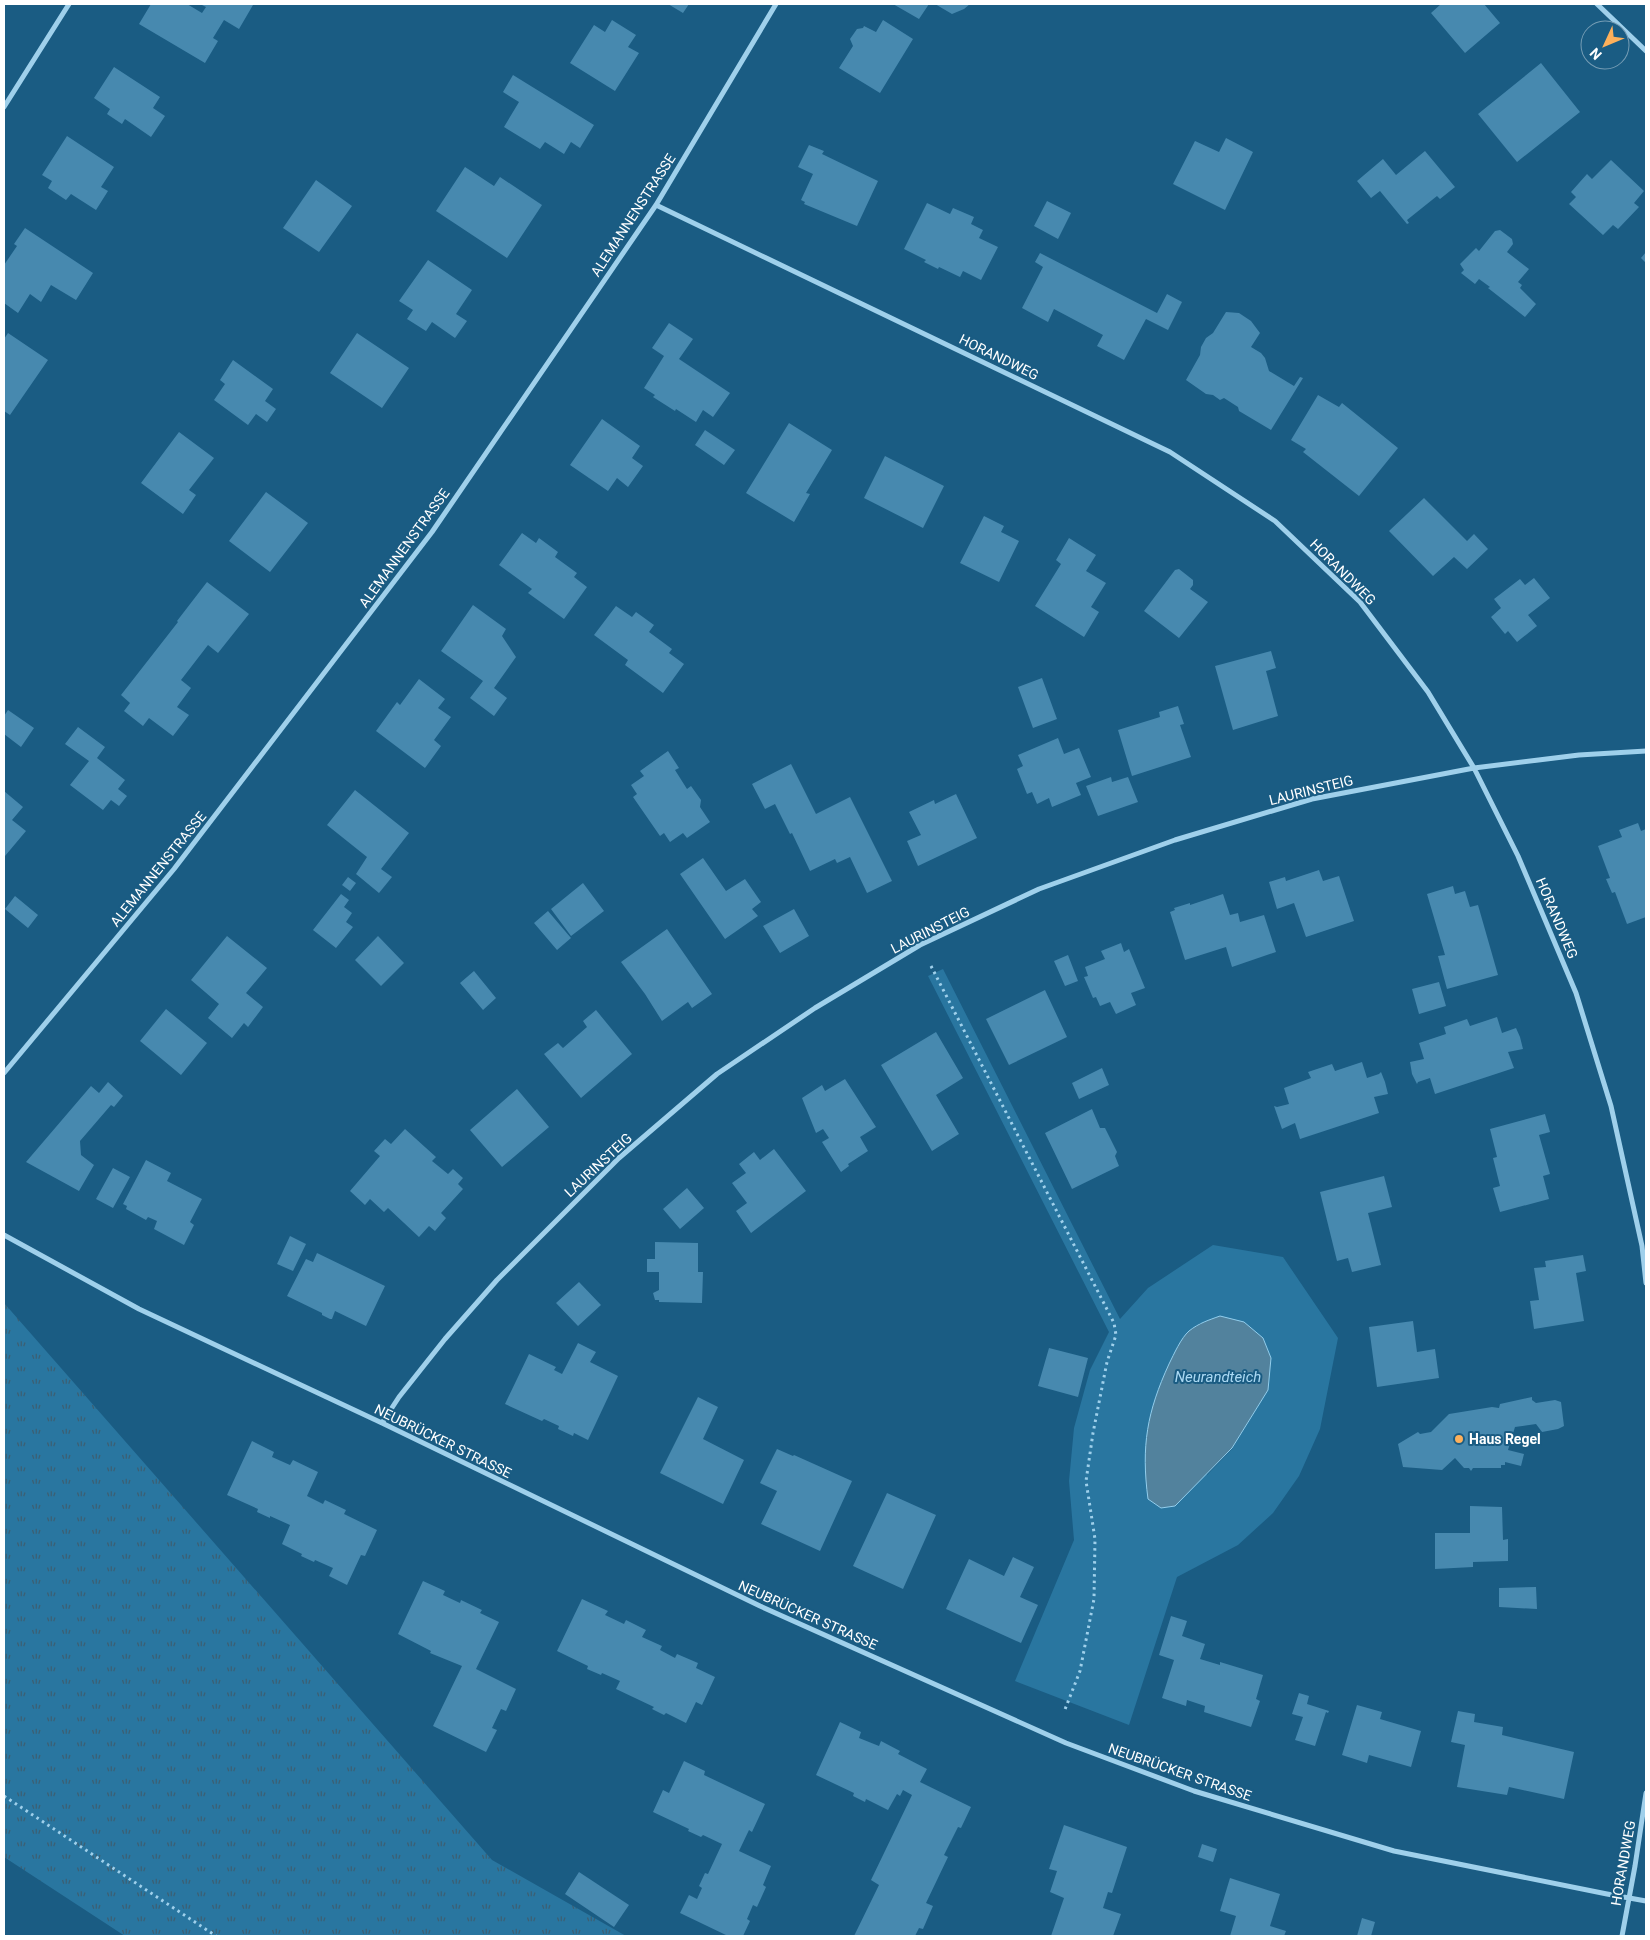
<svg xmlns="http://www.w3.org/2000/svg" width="1650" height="1940" viewBox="0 0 1650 1940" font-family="Roboto,sans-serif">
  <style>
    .grass { fill: url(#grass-tufts) }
    .park { fill: #2976a0; fill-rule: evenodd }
    .water { fill: #52829d; stroke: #92ceed }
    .building { fill: #4789af }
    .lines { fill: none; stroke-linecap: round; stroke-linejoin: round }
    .path { stroke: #9fd0eb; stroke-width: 3; stroke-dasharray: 2.5 4; stroke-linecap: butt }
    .street { stroke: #9fd0eb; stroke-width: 5 }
    .poi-dot { fill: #fdb05b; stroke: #1a5c83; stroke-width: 2 }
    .labels { text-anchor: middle; stroke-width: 4; stroke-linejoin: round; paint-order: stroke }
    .street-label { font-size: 14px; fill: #fff; stroke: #1a5c83 }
    .poi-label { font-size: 14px; font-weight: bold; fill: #fff; stroke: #1a5c83; text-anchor: start }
    .water-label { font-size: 15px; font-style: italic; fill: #abd9f3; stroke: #1a5c83 }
  </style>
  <defs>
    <pattern id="grass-tufts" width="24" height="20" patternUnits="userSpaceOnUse" patternTransform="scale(1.25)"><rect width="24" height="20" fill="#2976a0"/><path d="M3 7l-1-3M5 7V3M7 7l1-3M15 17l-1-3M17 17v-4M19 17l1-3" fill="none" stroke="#3c5f72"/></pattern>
  </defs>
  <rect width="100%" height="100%" fill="#1a5c83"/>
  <path class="grass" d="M4,1303L492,1860L626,1936H125L4,1857Z"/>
  <path class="park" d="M943,969L1120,1319L1148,1288L1213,1245L1283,1257L1338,1338L1320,1429L1299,1476L1273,1513L1238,1545L1177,1577L1129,1725L1015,1681L1074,1540L1069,1481L1074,1428L1090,1370L1109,1332L928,976ZM1200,1323L1263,1338L1271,1358L1268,1390L1232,1449L1207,1475L1172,1358L1187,1333Z"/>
  <path class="water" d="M1220,1316L1244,1322L1263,1338L1271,1358L1268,1390L1232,1448L1175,1506L1161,1508L1148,1499C1141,1446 1147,1412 1169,1364C1174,1354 1181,1338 1189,1331C1199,1323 1209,1320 1220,1316Z"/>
  <path class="building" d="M151,4H187L202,13L206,7L202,5L203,4H250L253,5L239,29L224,20L213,38L218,41L205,63L139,24Z
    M668,4H689L683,13Z
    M893,4H929L919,19Z
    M935,4H970L964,9L952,14Z
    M1441,4H1484L1500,23L1465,53L1431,13Z
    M612,20L636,35L628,47L639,53L615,91L570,63L594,25L605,32Z
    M883,20L913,39L880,93L839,68L853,46L850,39L857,29L863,28L864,26L876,32Z
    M1541,63L1580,112L1517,162L1478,114Z
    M114,67L160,97L153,108L165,116L151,137L125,119L122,124L107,114L110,109L94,98Z
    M513,75L594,125L580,148L571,142L564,154L545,142L540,149L504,127L519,102L503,92Z
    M67,136L114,167L101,187L108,191L96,210L71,194L66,200L48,188L52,181L42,175Z
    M1226,138L1253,152L1225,210L1173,184L1195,141L1219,152Z
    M809,145L824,151L822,154L878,181L857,226L804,204L805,202L801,200L813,174L798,167Z
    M1425,151L1455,187L1440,199L1437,196L1407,220L1409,223L1407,224L1380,191L1371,198L1357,181L1383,159L1396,175Z
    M1611,160L1644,191L1634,203L1639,207L1618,229L1613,225L1603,235L1569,204L1576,197L1571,192L1587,174L1592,179Z
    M465,167L494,186L500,177L542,205L507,258L436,211Z
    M316,180L352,206L319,252L283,228Z
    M1047,201L1071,213L1058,239L1034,226Z
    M927,203L950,214L953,208L974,217L971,224L983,230L979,238L998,247L981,280L963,271L960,277L939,267L938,269L924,262L926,260L904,249Z
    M25,228L93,273L76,300L51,285L41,302L30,294L18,313L4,303V265L17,246L14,244Z
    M1500,230L1512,239L1513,244L1507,252L1529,269L1518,282L1522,285L1520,288L1536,304L1525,317L1488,288L1490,287L1479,279L1475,284L1461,273L1464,270L1460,264L1476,248L1479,251L1495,231Z
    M1646,252V263L1641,258Z
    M1040,253L1157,313L1167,294L1182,302L1168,330L1146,319L1124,360L1097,346L1103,335L1054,309L1048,322L1022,308L1043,267L1035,262Z
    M428,260L472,290L456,314L467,321L455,338L432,322L426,331L407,319L413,310L399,301Z
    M1226,312L1239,313L1251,321L1260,333L1251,347L1261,353L1265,358L1269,371L1294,386L1300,377L1303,378L1271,430L1239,411L1238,407L1224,398L1220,400L1213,395L1206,394L1186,380L1200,355L1201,347L1206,338L1213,333Z
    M669,323L693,339L679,359L730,393L713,417L703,410L696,422L676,409L675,411L653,397L655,395L644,388L664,356L652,348Z
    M8,333L48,360L10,415L4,411V339Z
    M357,333L409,368L382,408L330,373Z
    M233,360L273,389L265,401L276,409L267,422L256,414L248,425L214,400L225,384L220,380Z
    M1318,395L1339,407L1342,403L1398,448L1359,496L1303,452L1306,449L1291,440Z
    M602,419L640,446L632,458L643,466L628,487L617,478L608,491L570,465Z
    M789,423L832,450L806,493L810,494L794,522L746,493Z
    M705,430L735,450L724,465L695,445Z
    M179,432L214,458L189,490L196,495L183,514L141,483Z
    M885,456L944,486L923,528L864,498Z
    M266,492L308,523L270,572L229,541Z
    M1424,498L1467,541L1474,534L1488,549L1467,569L1454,557L1433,576L1389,531Z
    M984,516L1004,526L1001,532L1019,541L999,582L960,563Z
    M522,533L536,543L539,538L558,552L555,557L577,573L574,577L587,587L564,619L528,593L532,589L499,565Z
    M1069,538L1096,555L1086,571L1106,583L1091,607L1099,612L1084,637L1035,606L1061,564L1056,560Z
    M1179,569L1193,580V585L1190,589L1208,602L1179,638L1144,611L1175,570Z
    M1534,578L1550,598L1528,615L1537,626L1517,642L1508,631L1505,634L1491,617L1501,608L1494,599L1520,579L1525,585Z
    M207,582L249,614L218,653L208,645L181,680L191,688L177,707L189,715L173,736L149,718L143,726L124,711L130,703L121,695L178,622L177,621Z
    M473,605L506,629L502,636L516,657L494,688L507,698L494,716L470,698L483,681L441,651Z
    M616,606L632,617L636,612L654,625L649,632L672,649L669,653L684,664L663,693L625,665L628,660L594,635Z
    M1271,651L1276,668L1266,671L1278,716L1233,730L1215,666Z
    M1042,678L1057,719L1033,728L1018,687Z
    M419,679L445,699L438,708L451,717L434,740L441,746L425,768L376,731L397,702L400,705Z
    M1178,706L1184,724L1180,725L1191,757L1132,776L1118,730L1160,717L1159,712Z
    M8,710L34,728L21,747L4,734V716Z
    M78,727L105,747L97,758L125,780L118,789L127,796L119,806L111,800L103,810L70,785L89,761L65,744Z
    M1058,738L1064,754L1079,748L1091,777L1076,783L1081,795L1052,807L1049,798L1037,804L1032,792L1027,794L1017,769L1023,766L1018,755Z
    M668,751L679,768L675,770L687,789L691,786L701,800L700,807L710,822L687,838L683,833L670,842L664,833L660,836L633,797L637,794L631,785L644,776L640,771Z
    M791,764L816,814L850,797L892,881L867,893L850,857L837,863L835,859L810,871L792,833L790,834L775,804L765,809L752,784Z
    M1111,777L1112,782L1128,777L1138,802L1098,816L1086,786Z
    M355,790L409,833L381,869L392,877L379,893L356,874L367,857L327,825Z
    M4,791L23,807L12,820L26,831L5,856L4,855Z
    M956,794L977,838L918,866L907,841L921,835L909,812L934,800L935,804Z
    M1638,823L1641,831L1646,829V917L1627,924L1615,892L1612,893L1606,879L1610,878L1598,846L1622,837L1619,830Z
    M703,858L726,891L745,879L761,902L752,909L758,916L725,939L680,874Z
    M1319,870L1323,881L1339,876L1354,921L1306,937L1294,903L1277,909L1269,882L1285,877L1286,881Z
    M348,877L356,883L350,891L342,885Z
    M583,883L604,911L571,936L551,909Z
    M1453,886L1455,894L1465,891L1470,907L1478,905L1498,975L1447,989L1438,956L1445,955L1427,894Z
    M341,894L349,900L344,907L352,913L346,922L353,927L336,948L313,930Z
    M1223,894L1230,915L1238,913L1240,922L1264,915L1276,952L1232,967L1226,947L1185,960L1170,912L1175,910L1174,908L1190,903V905Z
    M15,896L38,915L28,928L5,909Z
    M794,909L809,936L780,953L763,926Z
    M548,911L571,938L557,950L534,923Z
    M667,929L712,994L692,1008L688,1002L662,1021L645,994L621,962Z
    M227,936L267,968L246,993L263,1007L248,1027L244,1023L232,1038L208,1018L219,1004L191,980Z
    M378,936L404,963L381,986L355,960Z
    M1121,943L1124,952L1129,949L1145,988L1131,993L1136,1005L1116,1014L1110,1002L1100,1006L1096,997L1093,998L1084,977L1088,976L1085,967L1105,959L1101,951Z
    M1068,955L1078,981L1065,986L1054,961Z
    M474,971L496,998L483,1010L460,983Z
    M1439,982L1446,1006L1419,1014L1412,989Z
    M1045,990L1067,1037L1009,1065L986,1019Z
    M166,1009L207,1043L181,1075L140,1041Z
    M596,1010L632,1054L581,1098L544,1054L558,1043L563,1048L587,1027L583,1021Z
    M1497,1017L1502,1033L1516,1028L1520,1037L1523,1049L1508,1052L1514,1068L1435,1094L1430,1078L1418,1082L1417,1084L1412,1074L1410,1062L1424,1059L1419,1043L1446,1034L1444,1027L1467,1019L1470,1026Z
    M936,1032L963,1078L936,1095L959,1134L932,1151L881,1065Z
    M1362,1062L1367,1078L1379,1074L1381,1072L1385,1082L1388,1094L1374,1097L1379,1113L1300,1139L1295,1123L1282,1129L1274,1106L1277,1107L1289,1104L1284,1088L1311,1078L1308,1072L1332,1064L1335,1071Z
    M1102,1068L1109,1085L1079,1099L1072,1083Z
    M845,1079L876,1127L860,1137L868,1151L848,1164L849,1166L841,1172L822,1142L829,1138L823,1129L816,1133L802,1098L822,1085L825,1091Z
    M108,1082L123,1096L114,1107L111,1105L80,1141L81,1155L94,1165L79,1191L26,1162L91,1086L99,1093Z
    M517,1089L549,1127L502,1167L470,1130Z
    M1092,1109L1100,1128H1105L1117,1152L1115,1156L1119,1166L1072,1189L1045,1133Z
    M1545,1114L1550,1132L1539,1135L1550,1174L1543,1176L1549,1199L1500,1212L1493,1188L1500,1186L1493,1158L1497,1157L1490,1129Z
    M405,1129L436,1157L432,1161L448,1174L453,1169L463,1178L458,1184L463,1189L441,1213L446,1218L435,1231L429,1226L419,1237L388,1208L384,1212L370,1199L365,1205L350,1191L380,1156L374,1151L385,1139L391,1144Z
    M774,1149L806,1191L751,1233L736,1211L747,1203L732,1183L746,1173L739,1164L754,1152L760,1160Z
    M146,1160L171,1173L167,1181L202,1199L190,1222L194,1225L184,1245L154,1229L157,1221L148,1217L146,1220L126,1209L127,1206L123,1204Z
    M113,1168L130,1177L113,1208L96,1199Z
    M1384,1176L1392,1207L1368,1213L1381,1265L1352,1272L1348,1258L1337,1261L1320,1192Z
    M687,1188L704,1208L680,1229L663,1209Z
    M290,1236L306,1244L293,1271L277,1264Z
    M655,1242L698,1243V1272H703L702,1303L659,1302V1300H655L653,1293L659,1290V1272H647V1259H655Z
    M317,1253L385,1286L366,1326L335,1311L332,1319H330L322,1315V1313L287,1296L306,1259L313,1262Z
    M1583,1255L1586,1271L1576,1273L1584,1321L1534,1329L1530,1301L1539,1300L1534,1268L1546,1267L1545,1261Z
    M579,1282L601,1305L578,1326L556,1303Z
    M1413,1321L1417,1352L1435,1349L1439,1378L1377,1387L1369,1327Z
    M578,1343L596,1352L590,1362L618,1376L588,1440L574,1433L573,1436L558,1429L559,1426L544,1419L542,1421L505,1404L529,1354L556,1367L554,1370L562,1374Z
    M1049,1348L1088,1358L1078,1397L1038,1386Z
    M698,1397L718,1407L703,1439L744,1460L723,1504L660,1473Z
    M1532,1397V1400L1536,1403L1555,1400L1561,1402L1564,1426L1558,1429L1542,1432L1536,1424L1515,1427L1508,1450L1524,1454L1521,1466L1505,1462V1465H1501V1468H1473L1471,1471L1469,1468H1464L1455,1458L1442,1470L1403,1467L1398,1444L1418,1432L1420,1434L1431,1432L1449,1414L1492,1407L1499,1408L1500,1404Z
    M252,1441L274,1452L272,1457L290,1465L293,1460L318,1472L307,1496L323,1504L325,1500L346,1510L344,1514L377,1530L365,1556L361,1555L347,1585L329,1576L333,1568L315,1560L314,1562L301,1556L302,1554L282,1544L290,1525L270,1516V1518L257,1512L258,1509L227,1495Z
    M777,1449L793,1456L794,1455L852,1481L820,1551L761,1524L777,1491L760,1483Z
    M887,1493L936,1515L903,1589L853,1566Z
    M1470,1506L1502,1507L1503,1540L1508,1539V1561L1473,1562V1567L1435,1569V1533H1470Z
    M1013,1557L1034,1567L1020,1597L1038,1605L1021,1643L946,1609L969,1559L1004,1576Z
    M423,1581L445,1591L443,1595L460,1603L461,1600L482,1610L480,1613L499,1622L476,1669L516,1689L506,1711L501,1709L492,1728L497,1730L486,1752L433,1726L462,1666L430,1653L431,1651L398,1634Z
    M1536,1587L1537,1609L1499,1607V1588Z
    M582,1599L608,1611L605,1615L624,1624L626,1620L646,1630L642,1637L662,1646L660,1650L675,1658L677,1654L698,1663L696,1668L715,1677L702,1705L696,1702L686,1723L666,1713L664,1715L652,1709L654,1707L616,1689L620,1681L602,1673L601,1675L587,1669L588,1666L557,1651Z
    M1171,1616L1187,1621L1182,1636L1205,1644L1200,1659L1220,1665V1662L1263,1675L1256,1699L1260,1701L1251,1727L1204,1712L1205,1706L1187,1700L1186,1706L1162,1698L1174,1660L1159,1655Z
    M1299,1693L1309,1696L1307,1704L1329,1711L1328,1713L1326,1712L1315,1746L1295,1740L1303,1717L1292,1714Z
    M1357,1705L1382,1712L1380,1719L1421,1731L1411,1767L1369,1755L1367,1763L1342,1755Z
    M1458,1711L1475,1714L1474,1722L1503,1727L1502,1735L1574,1752L1564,1799L1509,1787L1507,1795L1457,1787L1465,1745L1451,1742Z
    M840,1722L861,1732L859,1738L879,1746L881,1741L900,1751L898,1754L927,1769L920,1782L971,1807L961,1828L958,1827L944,1855L948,1857L926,1903L933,1906L923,1929L919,1928L915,1936H854L879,1885L871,1880L912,1795L903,1790L900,1796L897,1794L888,1810L866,1799L865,1802L853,1796L854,1793L816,1775Z
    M684,1761L705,1771L704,1775L765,1804L752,1832L749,1830L739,1851L771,1866L763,1885L766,1887L757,1907L753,1905L747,1919L750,1921L743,1936H728L680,1913L689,1895L697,1899L702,1888L699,1886L705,1873L708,1874L722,1844L703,1835L701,1837L688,1831L689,1829L653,1812L663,1790L669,1793Z
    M1064,1825L1127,1847L1112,1893L1108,1892L1103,1908L1121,1914L1113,1936H1051L1064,1898L1050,1892L1057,1871L1049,1869Z
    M1202,1844L1217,1849L1213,1862L1198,1857Z
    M579,1872L629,1905L614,1927L565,1894Z
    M1230,1878L1280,1894L1270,1926L1286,1931L1284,1936H1230L1236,1916L1220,1911Z
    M1362,1918L1375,1922L1371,1936H1357Z"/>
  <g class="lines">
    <path class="path" d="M931,966L1114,1323L1116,1335L1107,1362L1093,1433L1086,1481L1095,1539L1094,1599L1080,1671L1064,1712
      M4,1796L216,1936"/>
    <path class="street" d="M1597,4L1646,51
      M4,107L69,4
      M656,205L1170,452L1275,521L1360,602L1428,692L1474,768L1518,856L1576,993L1611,1106L1642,1246L1646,1283
      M4,1073L174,869L432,532L656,205L776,4
      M4,1235L139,1309L382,1423L760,1606L1066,1743L1194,1791L1394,1851L1607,1894L1646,1901
      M382,1423L399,1397L445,1339L497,1280L619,1158L717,1074L815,1008L920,945L1039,889L1175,840L1312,799L1474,768L1579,755L1646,751
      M1622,1936L1635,1866L1646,1793"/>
  </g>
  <circle class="poi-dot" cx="1459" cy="1439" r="5"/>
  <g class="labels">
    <g class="street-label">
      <text transform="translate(633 215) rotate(-57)" y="5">ALEMANNENSTRASSE</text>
      <text transform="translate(999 357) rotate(26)" y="5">HORANDWEG</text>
      <text transform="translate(404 548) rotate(-54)" y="5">ALEMANNENSTRASSE</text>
      <text transform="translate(1343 572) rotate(45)" y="5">HORANDWEG</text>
      <text transform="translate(1311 790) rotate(-14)" y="5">LAURINSTEIG</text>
      <text transform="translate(158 869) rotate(-51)" y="5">ALEMANNENSTRASSE</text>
      <text transform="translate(1557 918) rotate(67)" y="5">HORANDWEG</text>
      <text transform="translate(930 930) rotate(-27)" y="5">LAURINSTEIG</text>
      <text transform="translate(598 1165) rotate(-43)" y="5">LAURINSTEIG</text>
      <text transform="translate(443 1441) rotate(26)" y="5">NEUBRÜCKER STRASSE</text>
      <text transform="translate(808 1615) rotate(24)" y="5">NEUBRÜCKER STRASSE</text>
      <text transform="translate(1180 1772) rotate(19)" y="5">NEUBRÜCKER STRASSE</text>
      <text transform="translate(1623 1863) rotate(-80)" y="5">HORANDWEG</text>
    </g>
    <g class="poi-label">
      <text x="1469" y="1444">Haus Regel</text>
    </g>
    <g class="water-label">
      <text x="1218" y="1382">Neurandteich</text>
    </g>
  </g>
  <rect width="1650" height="1940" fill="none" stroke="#ffffff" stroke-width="10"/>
  <g transform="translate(1605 45) rotate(226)"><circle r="24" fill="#1a5c83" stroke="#769db5"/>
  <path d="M0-4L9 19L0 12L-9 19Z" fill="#fdb05b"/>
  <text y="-8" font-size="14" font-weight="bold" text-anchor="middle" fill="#ffffff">N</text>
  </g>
</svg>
